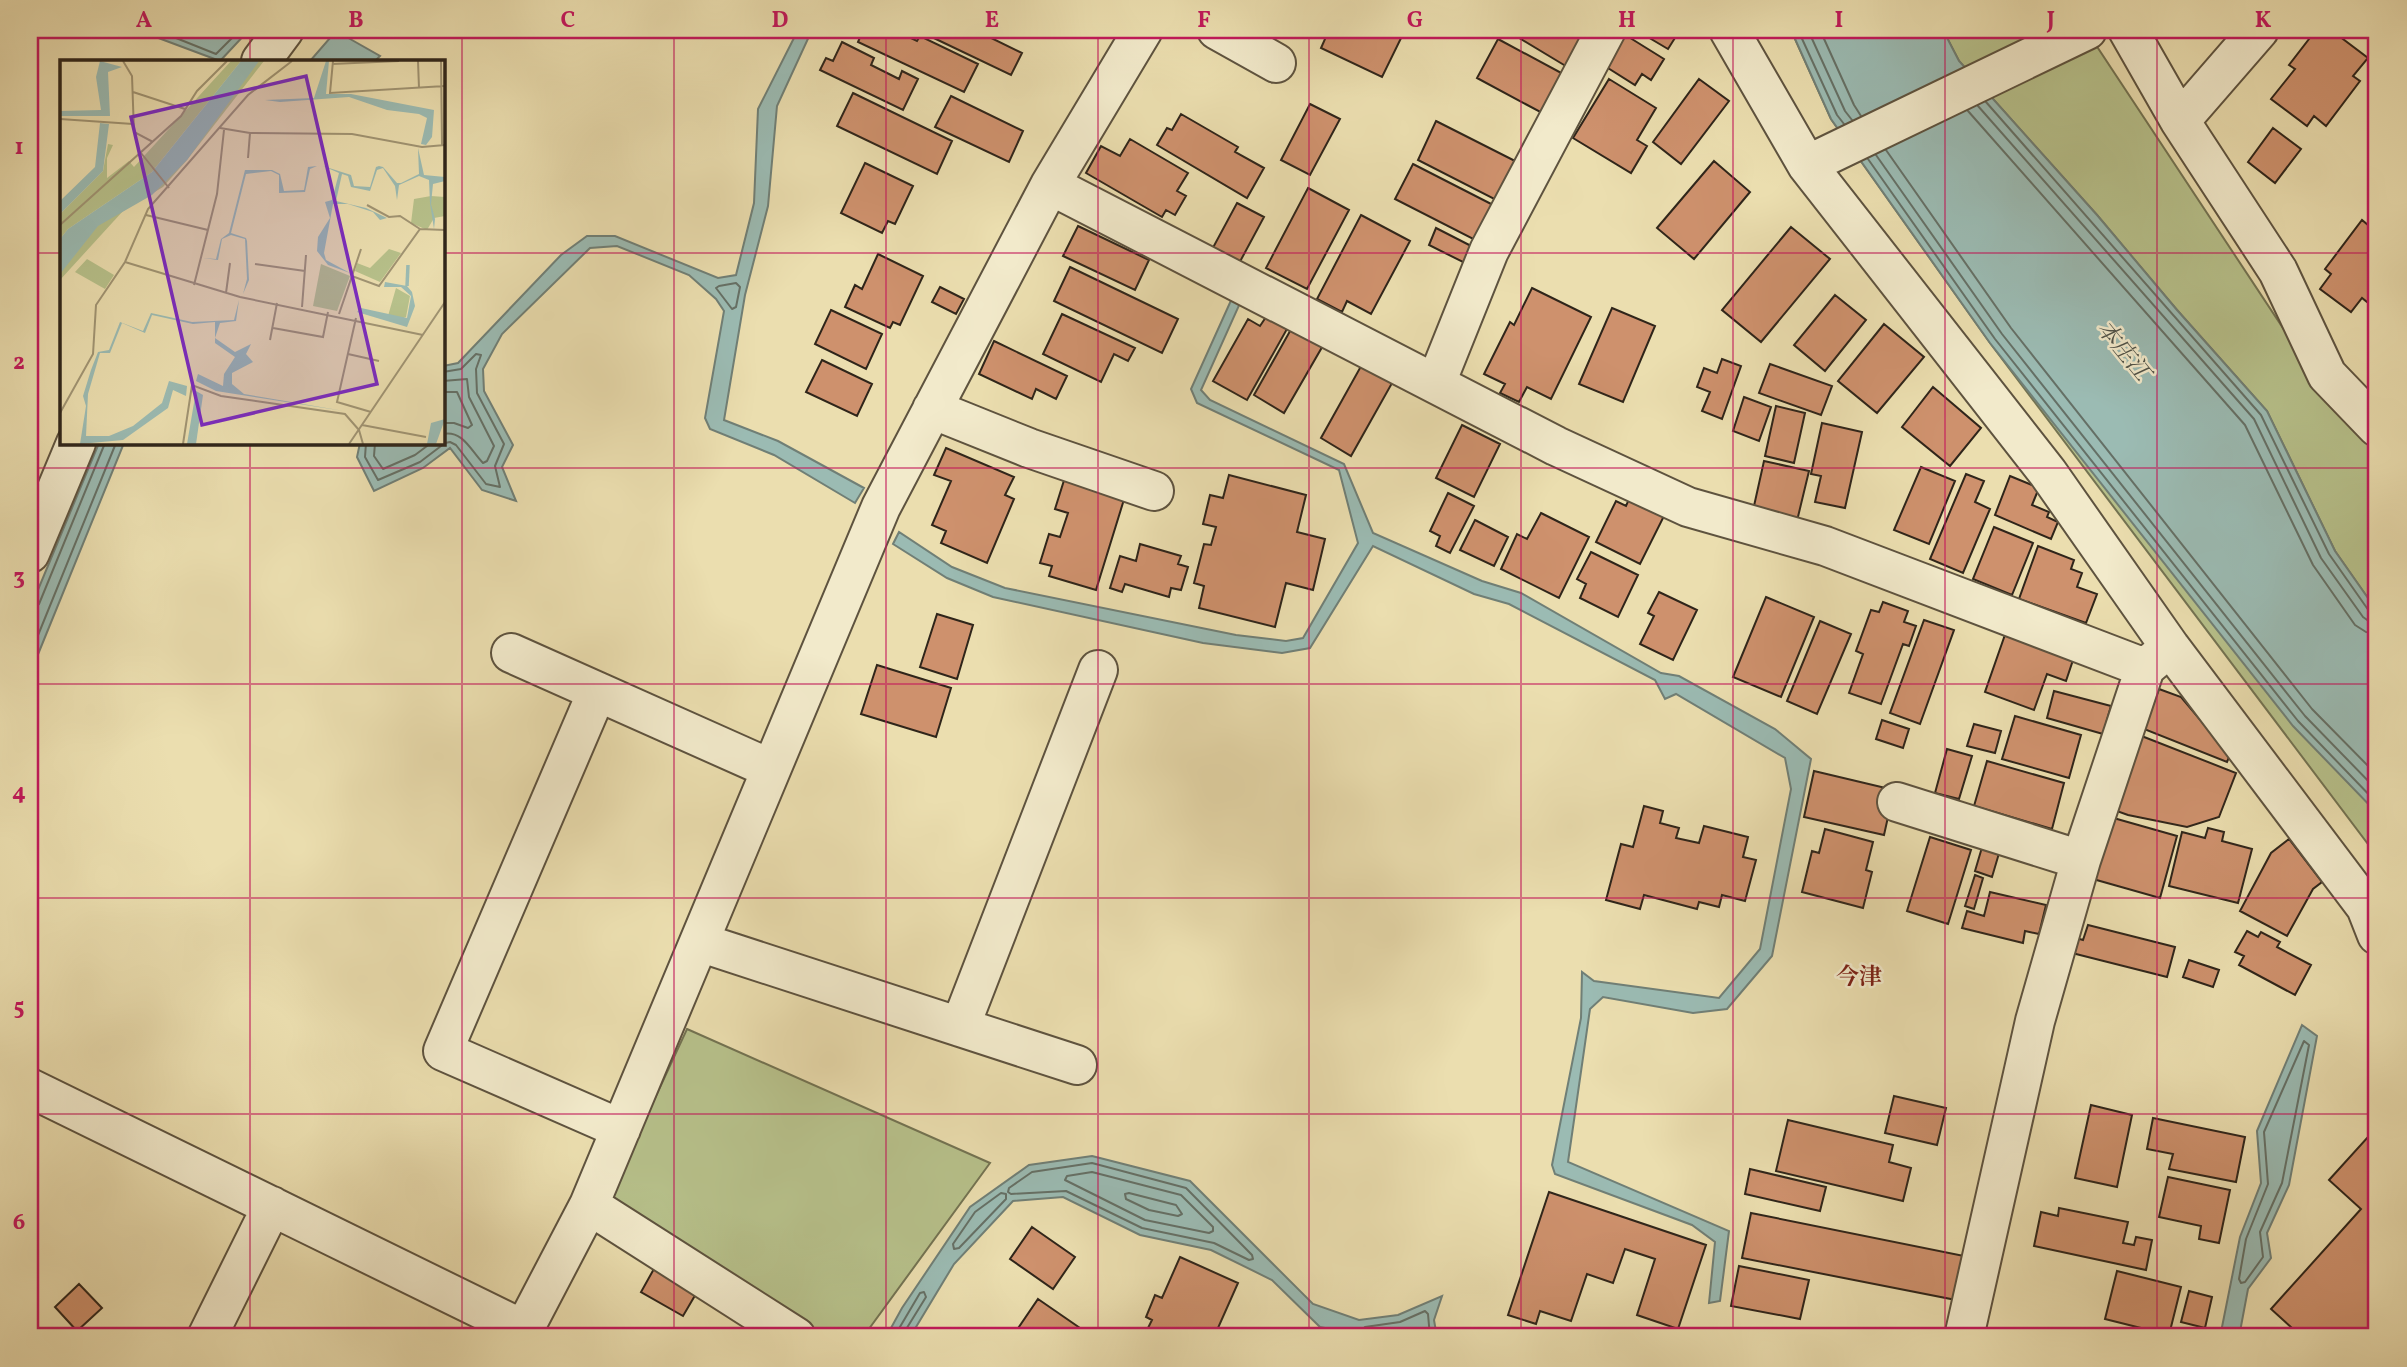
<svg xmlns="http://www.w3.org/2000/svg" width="2407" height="1367" viewBox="0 0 2407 1367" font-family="Vollkorn,'Noto Serif JP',serif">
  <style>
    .green { fill: #b7c18b; stroke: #737352; stroke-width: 2 }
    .water { fill: #9bbbb3; stroke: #707f76; stroke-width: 2 }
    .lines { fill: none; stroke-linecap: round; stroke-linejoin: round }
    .shore { stroke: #657066; stroke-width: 2 }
    .building { fill: #ce916d; stroke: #2f251a; stroke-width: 2 }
    .minor-casing { stroke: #5e533f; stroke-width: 42 }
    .minor { stroke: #f2eacb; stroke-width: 38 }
    .grid { fill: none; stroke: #c2185b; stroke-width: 2; stroke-opacity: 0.55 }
    .labels { text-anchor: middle; stroke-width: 5; stroke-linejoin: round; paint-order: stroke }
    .water-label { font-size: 23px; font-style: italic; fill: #4f5248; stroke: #f2eacb }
    .neighbourhood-label { font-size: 23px; font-weight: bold; fill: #7a1f14; stroke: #f2eacb }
    .inset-river { fill: none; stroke: #9bbbb3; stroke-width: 3.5 }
    .inset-road { fill: none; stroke: #a09473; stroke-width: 2 }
    .view { fill: #7b2cbf; fill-opacity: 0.15; stroke: #7b2cbf; stroke-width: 3.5 }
    .inset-edge { fill: none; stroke: #2f251a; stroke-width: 3.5 }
    .neatline { fill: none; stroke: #c2185b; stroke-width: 2.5 }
    .grid-label { font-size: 23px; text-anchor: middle; font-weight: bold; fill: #c2185b }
  </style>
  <rect width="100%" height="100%" fill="#ebdeaf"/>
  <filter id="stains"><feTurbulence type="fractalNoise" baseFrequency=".00286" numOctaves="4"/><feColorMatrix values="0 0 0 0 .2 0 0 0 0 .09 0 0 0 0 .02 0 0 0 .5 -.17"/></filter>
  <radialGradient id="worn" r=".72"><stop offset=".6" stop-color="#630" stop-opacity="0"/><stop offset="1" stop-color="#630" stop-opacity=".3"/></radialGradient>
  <path class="green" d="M1791,30L2377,780V856L1990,343L1831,119Z
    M1943,30H2086L2318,381L2377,444V611L2335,551L2267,411L2177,310L2097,215L1959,61Z
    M687,1029L990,1163L863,1337H823L610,1195Z"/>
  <path class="water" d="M137,30H249L220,61Z
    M798,30H812L777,106L768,206L745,295L724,420L778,441L864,488L855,503L774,455L710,429L705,418L724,311L716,299L689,275L617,246L590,248L502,334L483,369L484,391L513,445L502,467L516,501L482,490L450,448L423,468L374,491L357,457L360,443H443V366L458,363L561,255L587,236H615L718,278L736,275L754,203L758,109Z
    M1791,30H1943L1959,61L2097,215L2177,310L2267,411L2335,551L2377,611V813L2293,726L1990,343L1831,119Z
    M336,31L380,56L375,61H310Z
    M1233,296L1241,301L1201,390L1210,400L1344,464L1373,533L1482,581L1521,593L1661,673L1679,676L1775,729L1811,759L1772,956L1727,1009L1693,1013L1603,997L1590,1009L1568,1162L1729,1231L1720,1301L1709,1303L1715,1242L1692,1225L1555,1174L1552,1165L1581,1018L1582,972L1594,981L1719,998L1760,949L1791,789L1785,758L1676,694L1665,699L1655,680L1509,604L1474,594L1373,546L1310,648L1282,653L1203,643L993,597L947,578L893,544L899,532L952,567L1005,588L1236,635L1286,641L1303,638L1358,543L1339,470L1197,403L1191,389Z
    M99,443H124L30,674V609Z
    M2302,1025L2317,1036L2289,1185L2267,1233L2271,1258L2248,1289L2239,1337H2220L2240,1237L2261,1183L2257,1131Z
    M1092,1156L1190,1181L1313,1304L1359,1320L1398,1315L1442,1296L1434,1320L1437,1337H1371L1320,1327L1272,1280L1211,1250L1140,1235L1063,1197L1013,1201L954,1264L910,1337H886L902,1308L970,1207L1029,1165Z"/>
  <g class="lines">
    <path class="shore" d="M156,30L216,54L240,30
      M1798,30L1837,115L1844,124
      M1808,30L1845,111L1852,120
      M1820,30L1854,105L1861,116
      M1986,102L2261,415L2329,554L2369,611L2377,614
      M1978,106L2254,419L2321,558L2363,617L2370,622L2377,623
      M1968,111L2245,425L2313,565L2355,625L2366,632L2377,633
      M1886,150L2011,328L2312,709L2377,775
      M1876,155L2002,334L2305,716L2377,790
      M1868,159L1995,339L2298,721L2377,803
      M736,283L740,287L736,307L732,309L716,288L719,286Z
      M443,381L467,379L469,397L494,446L487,461L483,463C471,451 463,430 443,434
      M443,392H457L472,425L468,428L454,423H443
      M366,443L365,457L378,480L420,462L445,443L450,442L456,445L486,484L500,487L495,466L504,444L477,393L476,369L481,355L476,354L461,369L443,372
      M375,443L374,456L383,469L415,455L431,443
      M30,609L35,608L39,604L105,443
      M30,655L116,443
      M2304,1041L2309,1045L2282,1183L2260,1232L2263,1257L2245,1282L2241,1283L2239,1279L2246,1239L2268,1184L2264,1132Z
      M1092,1163L1186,1188L1252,1255L1253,1259L1249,1260L1214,1243L1142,1228L1066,1191L1011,1194L1008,1192L1009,1188L1032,1172Z
      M1092,1172L1181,1195L1213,1227V1231L1209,1233L1145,1220L1065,1180L1067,1176Z
      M1001,1193L1006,1194V1199L959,1248L954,1249L953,1244L975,1212Z
      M1129,1193L1176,1205L1182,1214L1178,1216L1149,1210L1126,1199L1125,1194Z
      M894,1337L920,1293L924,1292L926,1297L905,1331L904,1337
      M1364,1337L1362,1330L1365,1327L1400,1322L1425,1311L1428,1314L1430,1337"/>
  </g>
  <path class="building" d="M863,30H894L917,41L920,36L978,64L964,92L858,42Z
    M917,30H975L1022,53L1011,75Z
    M1329,30H1405L1382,77L1321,48Z
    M1506,30H1592L1569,68Z
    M1636,30H1680L1668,49Z
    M2316,30H2331L2368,58L2353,76L2360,81L2326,126L2314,116L2307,126L2271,99L2295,69L2289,65Z
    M1619,31L1664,59L1651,80L1642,74L1635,85L1600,63Z
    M1498,39L1565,75L1544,114L1477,78Z
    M842,42L874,58L871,65L899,79L902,71L918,79L903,110L820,70L826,58L833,61Z
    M1609,79L1656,108L1637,140L1647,146L1631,173L1573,138Z
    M1699,79L1729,101L1681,164L1653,142Z
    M853,93L952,141L937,174L837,126Z
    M951,96L1023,131L1009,162L935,127Z
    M1310,104L1340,119L1310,175L1281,160Z
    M1181,114L1238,147L1235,152L1264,168L1247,198L1157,145L1167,128L1172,130Z
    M1436,121L1523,165L1504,204L1418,160Z
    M2273,128L2301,149L2275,183L2248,162Z
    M1130,139L1188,173L1177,191L1186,196L1175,215L1166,210L1162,217L1086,173L1101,146L1120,156Z
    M1714,161L1750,192L1694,259L1657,228Z
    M865,163L913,186L895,224L888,221L882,233L841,213Z
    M1413,164L1501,209L1483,244L1395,199Z
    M1308,188L1349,210L1307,289L1266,268Z
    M1237,203L1264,217L1236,269L1209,255Z
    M2376,214L2377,299L2372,306L2362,298L2351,312L2320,289L2331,274L2325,269L2362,220L2368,225Z
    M1361,215L1410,241L1371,314L1347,301L1342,312L1317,299Z
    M1078,226L1149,260L1135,290L1063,256Z
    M1791,227L1830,259L1761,342L1722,310Z
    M1436,228L1481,251L1473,267L1429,245Z
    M878,254L923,276L900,325L893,322L890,328L845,307L855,285L862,289Z
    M1070,267L1178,319L1162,353L1054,301Z
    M940,287L964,299L956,314L932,302Z
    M1532,288L1591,317L1551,399L1527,387L1519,402L1500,393L1505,384L1484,374L1510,322L1514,325Z
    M1835,295L1866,320L1825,371L1794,345Z
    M1612,308L1655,326L1623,402L1579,384Z
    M831,310L882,334L866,369L815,344Z
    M1062,314L1135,348L1128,361L1114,354L1101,382L1043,354Z
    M1266,317L1287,329L1247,400L1213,381L1248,319L1260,326Z
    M1294,324L1325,342L1284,413L1254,395Z
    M1884,324L1924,357L1877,413L1838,381Z
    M994,341L1067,376L1056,399L1036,389L1032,399L979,374Z
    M1365,359L1396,376L1351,456L1321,438Z
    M1722,359L1741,366L1722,419L1702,411L1710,392L1697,387L1704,368L1717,373Z
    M822,360L872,384L857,416L806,392Z
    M1770,364L1832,386L1821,415L1759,393Z
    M1933,387L1981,428L1950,466L1902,427Z
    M1744,397L1771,407L1759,441L1733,431Z
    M1776,406L1805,413L1794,463L1765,456Z
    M1822,423L1862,432L1845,508L1815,502L1821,476L1811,474Z
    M1462,425L1500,444L1474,497L1436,478Z
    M946,448L1014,477L1005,495L1014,499L987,563L941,543L946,531L932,525L951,481L934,475Z
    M1764,461L1809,471L1796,525L1752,515Z
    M1921,467L1955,481L1929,544L1894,530Z
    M1066,474L1126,493L1096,590L1049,576L1052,566L1040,563L1049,534L1060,537L1068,513L1055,509Z
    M1966,474L1984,481L1975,502L1990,509L1963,573L1930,559Z
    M1229,475L1306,495L1297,532L1325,539L1313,590L1286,583L1275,627L1199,608L1204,586L1194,583L1204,544L1211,545L1216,527L1203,524L1210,495L1223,498Z
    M2010,476L2039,488L2032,505L2049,512L2047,517L2058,522L2051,539L1995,515Z
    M1448,493L1474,506L1450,553L1436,546L1440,536L1430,531Z
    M1630,497L1665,514L1640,564L1596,542L1616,501L1626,506Z
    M1541,513L1589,537L1559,598L1501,569L1517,534L1527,539Z
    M1475,520L1508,537L1494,566L1460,550Z
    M1994,527L2033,543L2012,595L1973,579Z
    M1140,544L1181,556L1178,564L1188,567L1181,590L1171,588L1169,597L1125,584L1122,592L1110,588L1120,556L1136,561Z
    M2038,546L2074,560L2071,569L2082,573L2077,587L2097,594L2086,623L2019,599Z
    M1591,552L1638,575L1618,617L1580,598L1586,584L1577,579Z
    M1659,592L1697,610L1673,660L1640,644L1654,616L1648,613Z
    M1766,597L1814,617L1781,697L1733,677Z
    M1883,602L1908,611L1904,622L1916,626L1909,646L1903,644L1881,704L1849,693L1863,654L1856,651L1871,610L1879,612Z
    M937,614L973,625L957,679L920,667Z
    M1924,620L1954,630L1920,724L1890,713Z
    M1820,621L1851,634L1817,714L1787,701Z
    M2007,629L2075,654L2066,681L2047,674L2034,710L1985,692Z
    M877,665L951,688L936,737L861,714Z
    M2159,689L2181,697L2230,755L2227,762L2144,729Z
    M2054,691L2111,706L2103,734L2047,718Z
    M2015,716L2081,735L2069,778L2002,759Z
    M1882,720L1909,729L1903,748L1876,739Z
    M1974,724L2001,731L1995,753L1967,746Z
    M2139,735L2236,773L2219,817L2187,827L2128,815L2111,809Z
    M1947,749L1972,756L1959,799L1935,793Z
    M1987,761L2064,783L2052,829L1974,806Z
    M1814,771L1894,790L1884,835L1804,817Z
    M1644,806L1663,811L1660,823L1679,828L1676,838L1699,843L1704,826L1748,837L1743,857L1756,860L1745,901L1722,895L1719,907L1699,902L1697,909L1644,895L1640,909L1606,900L1621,844L1633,847Z
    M2110,817L2177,836L2160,898L2093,879Z
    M2208,828L2224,832L2222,841L2252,849L2238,903L2169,886L2182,832L2205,838Z
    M1825,829L1873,842L1866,870L1872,872L1863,908L1802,892L1812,851L1819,853Z
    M1930,837L1971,850L1948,924L1907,911Z
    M2289,839L2322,882L2313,889L2287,936L2240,911L2271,853Z
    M1983,844L2000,850L1992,877L1975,871Z
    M1975,875L1983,878L1974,909L1965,906Z
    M1990,892L2046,905L2039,934L2025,931L2023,943L1962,928L1967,911L1984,916Z
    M2088,925L2175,947L2167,977L2072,953L2076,938L2083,940Z
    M2247,931L2258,937L2261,932L2280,942L2277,947L2311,965L2295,995L2239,965L2244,956L2235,952Z
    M2189,960L2219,970L2213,987L2183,977Z
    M1894,1096L1946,1108L1937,1145L1885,1133Z
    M2091,1105L2132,1115L2117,1187L2075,1178Z
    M2153,1118L2245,1137L2236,1182L2169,1169L2173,1154L2147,1149Z
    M1788,1120L1893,1145L1889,1162L1911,1168L1903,1201L1776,1171Z
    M2377,1127V1337H2302L2271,1309L2361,1209L2329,1180Z
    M1750,1169L1826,1187L1820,1211L1745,1194Z
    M2168,1177L2230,1190L2219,1243L2199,1239L2201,1226L2159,1217Z
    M1549,1192L1706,1245L1678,1329L1637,1315L1655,1259L1625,1249L1613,1283L1587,1274L1571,1321L1540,1311L1536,1324L1508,1315Z
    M2059,1208L2128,1222L2123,1243L2134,1245L2136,1237L2152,1240L2146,1270L2034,1246L2041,1212L2058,1216Z
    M1751,1213L1964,1256L1956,1300L1742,1258Z
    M1032,1227L1075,1257L1053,1289L1010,1259Z
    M1180,1257L1238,1283L1214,1337H1158L1146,1332L1152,1320L1146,1317L1155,1295L1162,1298Z
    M1739,1266L1809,1280L1800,1319L1731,1306Z
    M655,1267L697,1292L683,1316L641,1292Z
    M2117,1271L2181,1287L2169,1335L2105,1319Z
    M79,1284L102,1308L77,1331L55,1307Z
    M2189,1291L2212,1297L2205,1328L2181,1322Z
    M1038,1299L1093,1337H1012Z"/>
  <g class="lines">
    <g class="minor-casing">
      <path id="minor" d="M1217,30L1276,63
        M1729,30L1807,165L2048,473L2170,647L2366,907L2377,935
        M2128,30L2180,121L2278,271L2327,375L2377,427
        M261,61L284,30
        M2180,121L2259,30
        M1807,165L2087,30
        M1050,185L1556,446L1688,507L1825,546L2145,668
        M1436,383L1489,251L1606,30
        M932,409L1029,448L1154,491
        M30,553L76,443
        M511,653L771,769
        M597,692L443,1051L621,1129
        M1897,802L2081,860
        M699,942L1077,1065
        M960,1027L1098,670
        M30,1088L524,1330
        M589,1205L796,1337
        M207,1337L272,1206
        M520,1337L589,1205L881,507L1050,185L1143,30
        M1964,1337L2035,1021L2081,860L2145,668L2164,652"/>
    </g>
    <use href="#minor" class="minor"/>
  </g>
  <path class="grid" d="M250,30V61M462,30V1337M674,30V1337M886,30V1337M1098,30V1337M1309,30V1337M1521,30V1337M1733,30V1337M1945,30V1337M2157,30V1337M30,253H61M443,253H2377M250,443V1337M30,468H2377M30,684H2377M30,898H2377M30,1114H2377"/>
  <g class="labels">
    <g class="water-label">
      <text transform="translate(2124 350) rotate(51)" y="8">本庄江</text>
    </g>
    <g class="neighbourhood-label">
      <text x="1859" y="984">今津</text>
    </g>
  </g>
  <g transform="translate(60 60)">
    <rect width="385" height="385" fill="#ebdeaf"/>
    <path d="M171,1H181L92,112L8,169L0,179V154L43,111L48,84L53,85L47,98V118L69,101L74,107ZM195,1H204L127,100L103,127L63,151L0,220V203L42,159L96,130ZM371,136L385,137V156L374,158L367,170L351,163L354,139ZM329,189L341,193L320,222L295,211L297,203L310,208ZM27,199L54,215L45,229L15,212ZM261,204L290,216L277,251L253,246ZM336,228L350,236L346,257L341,259L328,256Z" fill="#b7c18b"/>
    <path d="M40,1L62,7L48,12L50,56H0V51L41,50L36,17ZM181,1H199L127,100L92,135L38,166L0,214V179L8,169L92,112ZM266,1H269L266,34H291L374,50L372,77L366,85L361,84L367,58L359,54L327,50L289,37L220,42L205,40L254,38ZM40,63L49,64L43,111L0,154V141L35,107ZM358,88L364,115L385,117V121L373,124L371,144L375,159L374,169L370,143L369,120L359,116L339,125L337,140L335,126L323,108L317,110L310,131L291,127L288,116L282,114L276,141L306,148L327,158L320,160L313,152L288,144H273L264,193L266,200L290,213L268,205L257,191L258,177L270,158L265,142L272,140L279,113L263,106L291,115L294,126L310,127L316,107L319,106L323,107L337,123H341L359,114ZM257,106L250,109L245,132L219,133V115L211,111L186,114L171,173L186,178L187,181L189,220L183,234L187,219L185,179L171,175L162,179L158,200L143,198L156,199L161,179L169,173L185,110H212L220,114L224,131L244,130L248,107ZM325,222L347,226L352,232L355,246L347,267L297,252L301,248L347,258L351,236L341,227H324ZM179,240L176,261L160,263L155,278L175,292L191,284L186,294L193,302L172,313V324L184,334L284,351L156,331L136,321L138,314L163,326L164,314L175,297L155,283V262L133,264L92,255L85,273L62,263L50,293H40L28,334L26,376H49L73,366L102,343L109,321L127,326L126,336L113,330L108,348L63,380L20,384L26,346L23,336L31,310L38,292L49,290L60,262L83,271L91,253L132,262L174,260ZM136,331L143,335L136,384H127ZM385,359L376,384H367L371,363Z" fill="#9bbbb3"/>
    <path class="inset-river" d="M347,226L348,205"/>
    <path class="inset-road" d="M63,1L72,16L74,72L93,82M273,1L270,33L385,26M358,1L359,28M381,1L382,85M272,4L339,1M73,32L125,49M0,59L73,64M160,68L190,73L292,74L362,87L385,85M81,93L109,128M188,98L190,73M307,145L329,157L340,156L360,169M86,155L148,170M0,165L121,56L137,31L167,1M65,202L180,237L363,275M195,204L245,211M292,216L301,189M134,225L157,134L164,70M166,233L170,203M242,247L246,195M279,254L292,216L319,226L360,169L385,170M296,258L277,342L311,352M213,268L263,277L268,252M210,280L217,243M288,294L319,301M0,353L33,294L36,245L65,202L88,149L188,35L232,1M302,365L366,377M123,384L132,325L161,336L285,354L299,370L303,384M289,384L385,242"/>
    <path class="view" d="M246,16L317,324L142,365L71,57Z"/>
    <rect width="385" height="385" class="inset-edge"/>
  </g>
  <rect width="2407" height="1367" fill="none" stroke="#ebdeaf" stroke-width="77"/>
  <rect x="38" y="38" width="2330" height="1290" class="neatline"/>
  <g class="grid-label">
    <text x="144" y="27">A</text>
    <text x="356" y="27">B</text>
    <text x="568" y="27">C</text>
    <text x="780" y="27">D</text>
    <text x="992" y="27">E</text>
    <text x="1204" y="27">F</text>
    <text x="1415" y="27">G</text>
    <text x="1627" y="27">H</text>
    <text x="1839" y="27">I</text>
    <text x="2051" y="27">J</text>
    <text x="2263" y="27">K</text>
    <text x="19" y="154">1</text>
    <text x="19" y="369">2</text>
    <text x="19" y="584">3</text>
    <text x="19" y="799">4</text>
    <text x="19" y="1014">5</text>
    <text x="19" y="1229">6</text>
  </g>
  <rect width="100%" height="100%" filter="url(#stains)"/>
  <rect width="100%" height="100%" fill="url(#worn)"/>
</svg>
